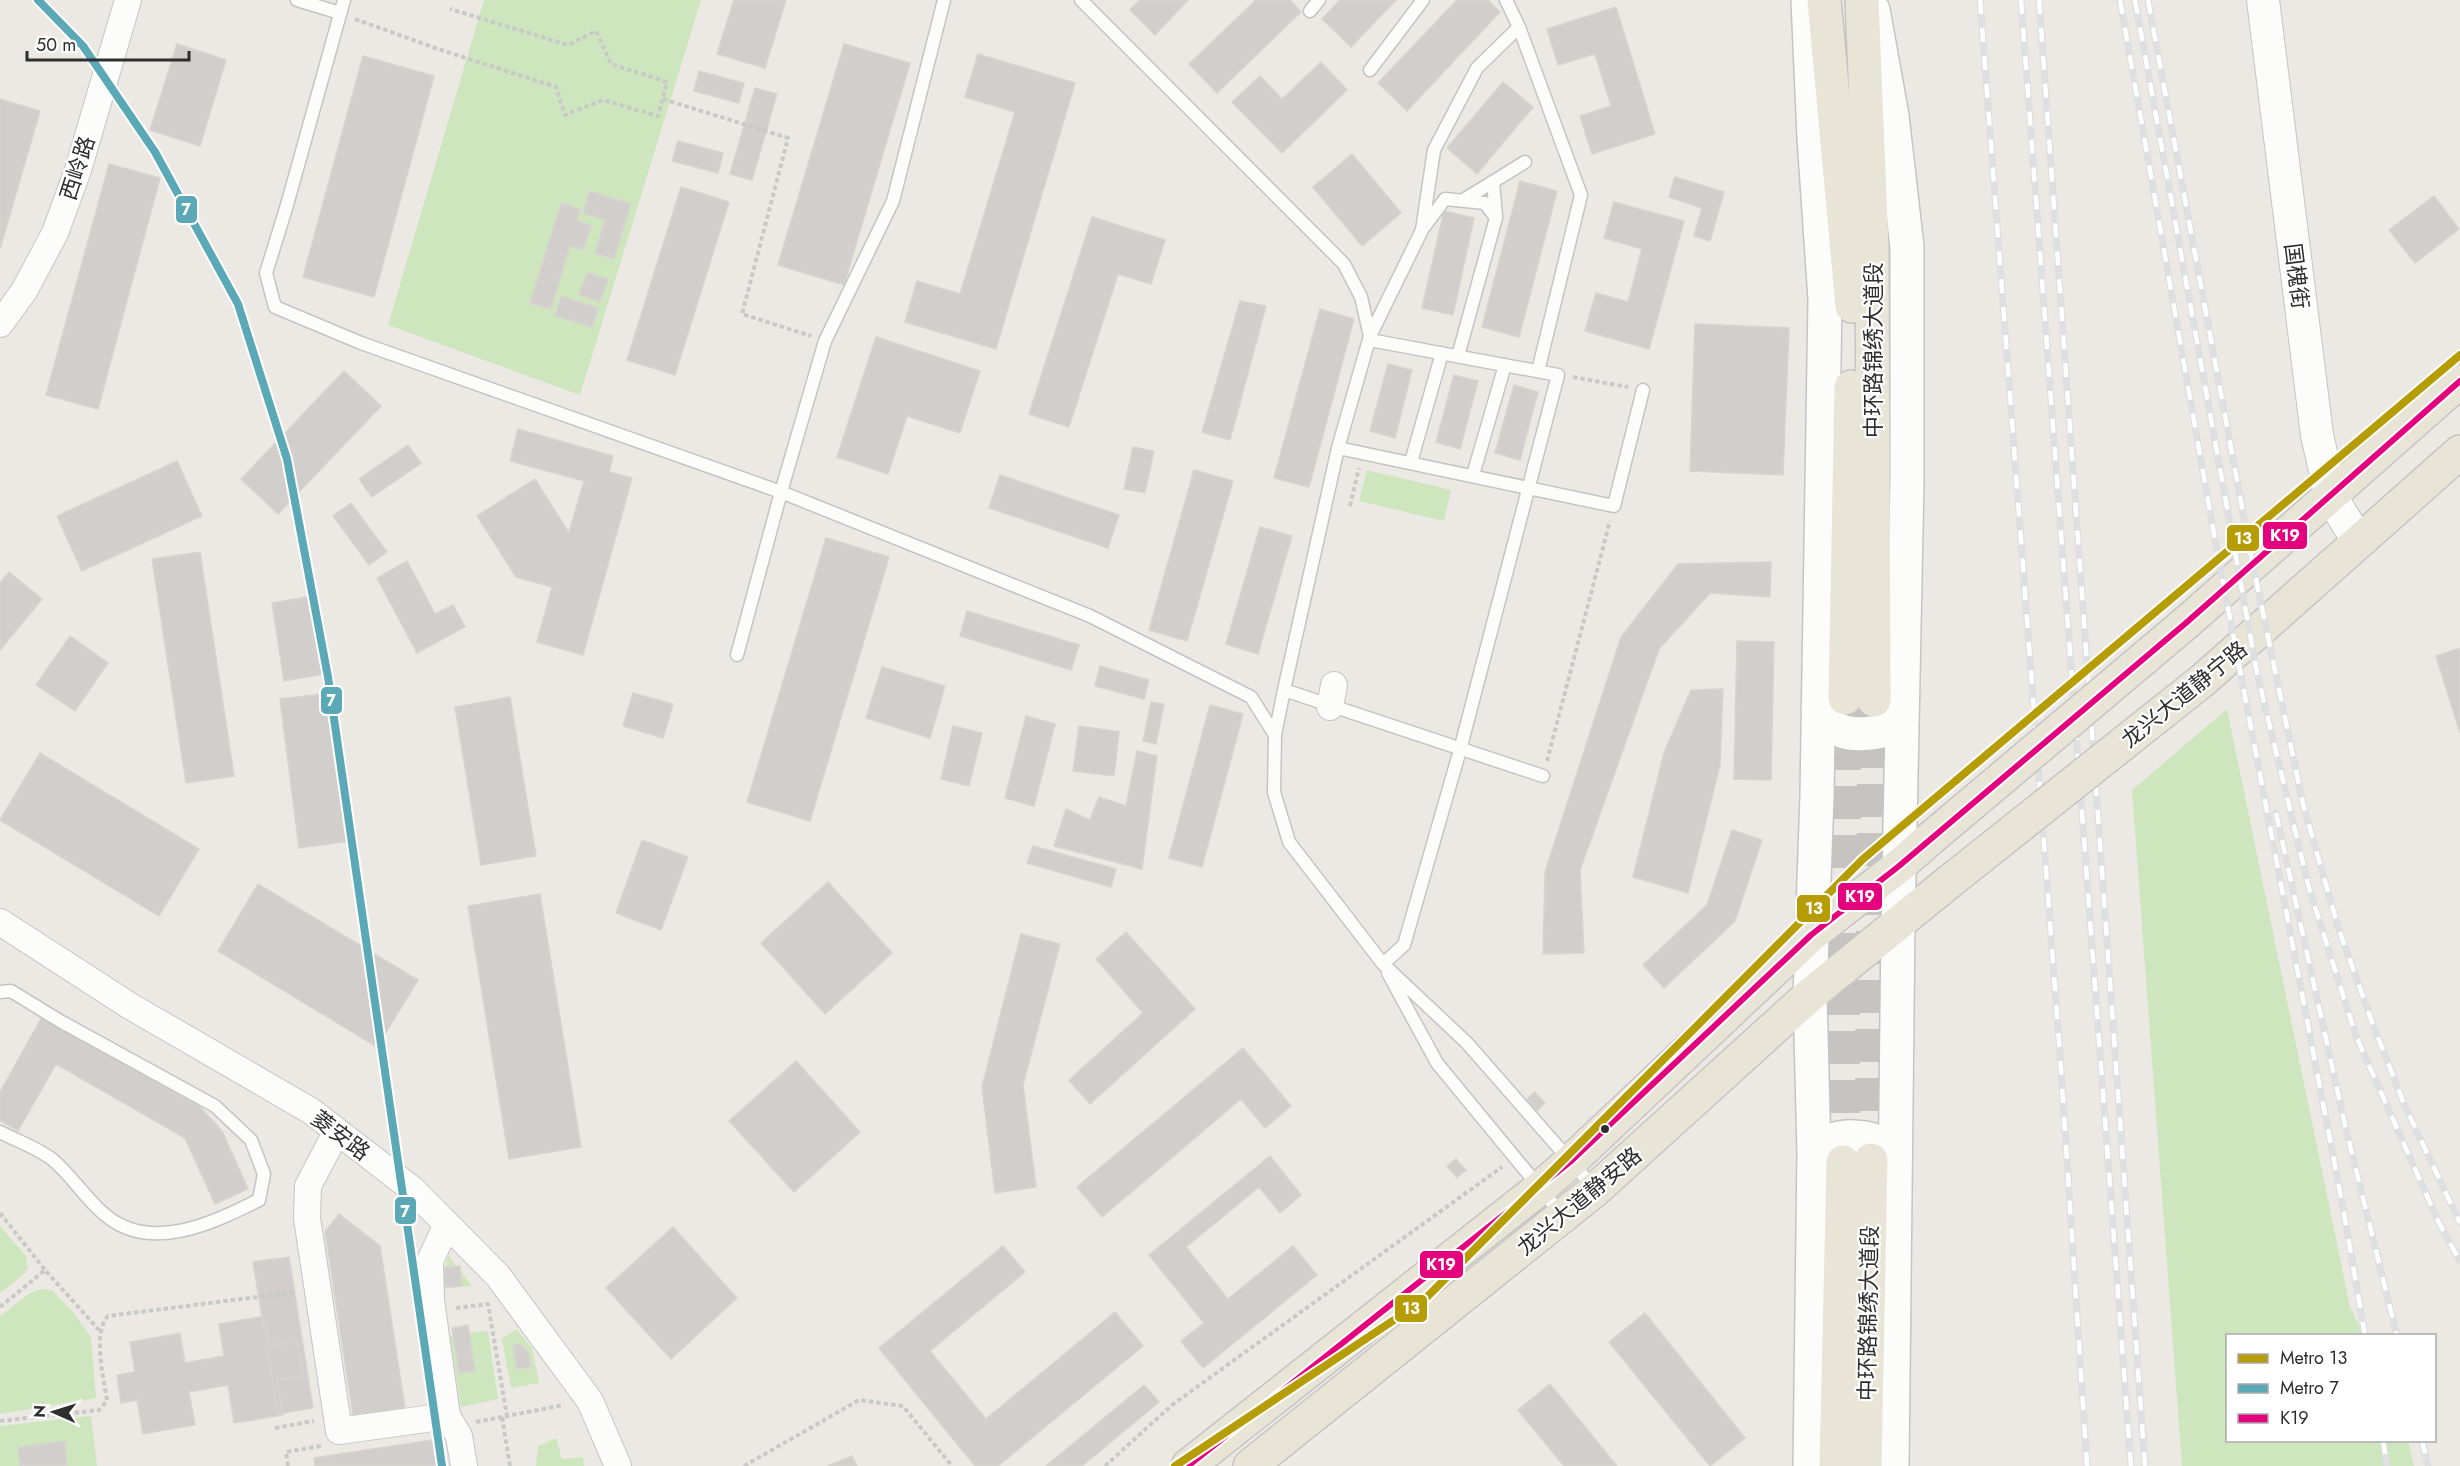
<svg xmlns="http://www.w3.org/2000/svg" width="2460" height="1466" viewBox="0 0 2460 1466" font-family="Jost,'Noto Sans SC',sans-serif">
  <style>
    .green { fill: #cee6be }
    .building { fill: #d1cecb; stroke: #d7d4d0; stroke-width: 1.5 }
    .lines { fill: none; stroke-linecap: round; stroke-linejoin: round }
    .primary-tunnel { stroke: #c6c3c0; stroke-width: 33; stroke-dasharray: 33 16; stroke-linecap: butt }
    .service-casing { stroke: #c5c4c5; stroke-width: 15 }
    .minor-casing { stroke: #c5c4c5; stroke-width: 28 }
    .tertiary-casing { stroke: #c5c4c5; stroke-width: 34 }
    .secondary-casing { stroke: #c5c4c5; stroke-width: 36 }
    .primary-casing { stroke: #c6c5c4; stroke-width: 36 }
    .path { stroke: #c9c9c8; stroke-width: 4; stroke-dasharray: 4.5 3; stroke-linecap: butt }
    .service { stroke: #fcfcfb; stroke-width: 12 }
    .minor { stroke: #fcfcfb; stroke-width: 26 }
    .tertiary { stroke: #fcfcfb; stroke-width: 32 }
    .secondary { stroke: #fcfcfb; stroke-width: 33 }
    .primary { stroke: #e8e4d6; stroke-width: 33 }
    .rail-casing { stroke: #dfdfe1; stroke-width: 7 }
    .rail { stroke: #fff; stroke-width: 4.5; stroke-dasharray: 14; stroke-linecap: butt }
    .primary-bridge-casing { stroke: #c6c5c4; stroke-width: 36; stroke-linecap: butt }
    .primary-bridge { stroke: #e8e4d6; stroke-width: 33 }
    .bus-1-casing { stroke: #fff; stroke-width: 10 }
    .bus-1 { stroke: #e5007d; stroke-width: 6 }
    .metro-1-casing { stroke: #fff; stroke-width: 12 }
    .metro-2-casing { stroke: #fff; stroke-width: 12 }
    .metro-1 { stroke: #b69d05; stroke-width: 8 }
    .metro-2 { stroke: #5ba8b6; stroke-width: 8 }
    .bus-dot { fill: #2e2e2e; stroke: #fff; stroke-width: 2 }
    .labels { text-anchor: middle; stroke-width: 4.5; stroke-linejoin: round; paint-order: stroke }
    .street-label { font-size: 22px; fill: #2e2e2e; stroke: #fff }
    .line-badge { stroke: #fff; stroke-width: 2 }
    .badge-label { font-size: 16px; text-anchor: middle; font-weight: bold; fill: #fff }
  </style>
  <rect width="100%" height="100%" fill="#ece8e4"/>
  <path class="green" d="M484,0H701L580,395L388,325Z
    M1367,470L1451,490L1444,521L1359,501Z
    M2227,709L2350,1307L2364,1335L2228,1336V1440L2408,1441L2414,1466H2182L2132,790Z
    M0,1226L26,1256L28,1268L23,1275L0,1293Z
    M448,1255L472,1286L441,1289Z
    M42,1289L52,1290L72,1311L91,1337L96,1398L0,1414V1316L30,1293Z
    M516,1329L532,1348L539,1383L511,1388L502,1339Z
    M481,1331L488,1332L498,1399L461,1407L450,1336Z
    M91,1416L97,1466H0V1426Z
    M556,1438L562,1459L583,1457L584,1466H536L538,1446Z"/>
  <path class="building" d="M734,0H786L765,68L717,54Z
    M1140,0H1188L1155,35L1130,10Z
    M1256,0H1290L1301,12L1217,93L1189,64Z
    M1340,0H1396L1351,47L1322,19Z
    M1457,0H1488L1500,12L1407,111L1378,83Z
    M1616,7L1655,134L1592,154L1580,116L1611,106L1595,54L1558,65L1547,29Z
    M177,44L226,60L200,146L150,130Z
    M844,44L910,63L844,285L778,265Z
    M978,54L1075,83L996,349L905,322L917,281L960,294L1015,112L965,97Z
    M363,56L434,76L374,297L303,277Z
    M1321,62L1347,90L1282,153L1232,102L1260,76L1282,99Z
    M699,71L744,83L739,103L694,91Z
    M1503,82L1533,107L1477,174L1447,148Z
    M755,88L777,94L752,180L730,174Z
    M0,99L40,111L0,249Z
    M678,141L723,153L718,173L672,161Z
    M1352,154L1401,213L1362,246L1313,187Z
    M109,164L160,178L98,409L46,395Z
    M1675,177L1724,192L1710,241L1694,236L1702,208L1669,197Z
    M1520,181L1557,191L1519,337L1482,327Z
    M681,187L729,202L675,375L627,360Z
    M590,191L631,204L614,259L595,253L605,220L583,213Z
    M2434,196L2459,229L2415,263L2389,230Z
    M1614,202L1684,221L1649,349L1585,331L1596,293L1628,302L1642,249L1604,238Z
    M561,203L580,209L577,221L591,225L583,250L570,246L551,309L530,303Z
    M1444,211L1474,218L1453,315L1422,308Z
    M1092,217L1165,240L1151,284L1118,274L1069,427L1029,414Z
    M587,273L608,279L600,302L579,295Z
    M561,296L598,308L592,327L555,316Z
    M1240,301L1266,306L1230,440L1202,432Z
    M1320,309L1354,319L1309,487L1274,478Z
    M1695,324L1789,328L1783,475L1690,471Z
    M876,337L980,371L960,433L907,416L888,474L837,457Z
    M1388,364L1412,370L1395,438L1370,431Z
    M344,371L381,406L278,514L241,479Z
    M1454,375L1478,381L1460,449L1436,442Z
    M1514,385L1538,392L1520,460L1495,453Z
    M518,429L613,456L609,472L632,478L583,655L537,642L552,587L516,577L477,516L535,479L569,533L584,481L510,461Z
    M408,445L421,463L372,497L359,479Z
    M1133,447L1154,451L1145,493L1124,489Z
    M177,461L202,516L82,571L57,516Z
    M1194,470L1233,481L1187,641L1149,630Z
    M1000,475L1119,515L1108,548L989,508Z
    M351,503L387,552L369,565L333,516Z
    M1260,527L1292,536L1258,654L1226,644Z
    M826,538L889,557L810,821L747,802Z
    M200,552L234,776L186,783L152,559Z
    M407,561L435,614L453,605L465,627L417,653L377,578Z
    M1771,562L1770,597L1710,593L1659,649L1580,870L1584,953L1543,954L1545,872L1621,637L1678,564Z
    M9,572L42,599L0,650V583Z
    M317,595L330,673L284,681L272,603Z
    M967,611L1079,645L1071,670L960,636Z
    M70,636L108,663L75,711L36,685Z
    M1737,641L1774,642L1771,780L1734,779Z
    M2460,648V733L2436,656Z
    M1100,666L1149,680L1144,699L1095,686Z
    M882,667L945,686L930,738L866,718Z
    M1723,689L1720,765L1688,893L1633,877L1664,753L1691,690Z
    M331,693L350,841L299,848L280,699Z
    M633,693L673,704L663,738L623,726Z
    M510,697L536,856L481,865L455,707Z
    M1151,702L1164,704L1156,744L1143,741Z
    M1210,705L1243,714L1202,867L1169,858Z
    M1026,716L1055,724L1034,806L1005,798Z
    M953,726L982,733L969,786L941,779Z
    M1079,726L1119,732L1114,776L1073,771Z
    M1137,751L1157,756L1142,869L1054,846L1066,809L1090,820L1099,797L1126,806Z
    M40,753L199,849L159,916L0,820Z
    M1732,830L1762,840L1735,921L1664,988L1643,965L1707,905Z
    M642,840L688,857L661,930L616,913Z
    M1033,846L1116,869L1111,887L1027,863Z
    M828,882L892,953L825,1014L761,943Z
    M258,884L418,980L377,1047L218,951Z
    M540,894L581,1147L509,1159L468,906Z
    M1126,932L1195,1009L1090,1104L1069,1080L1143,1013L1096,959Z
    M1021,934L1060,944L1023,1085L1036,1187L995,1193L982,1087Z
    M42,1017L200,1107L222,1131L248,1189L215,1204L185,1138L56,1064L18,1131L0,1120V1092Z
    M1243,1048L1291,1106L1265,1128L1241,1099L1102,1217L1077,1187Z
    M796,1061L860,1132L794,1192L729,1121Z
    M1535,1092L1545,1103L1537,1111L1527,1099Z
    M1270,1156L1301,1195L1280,1213L1259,1187L1186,1247L1228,1299L1293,1246L1317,1275L1203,1368L1181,1341L1204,1323L1149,1255Z
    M1456,1159L1466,1170L1457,1178L1447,1166Z
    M339,1214L380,1246L405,1408L353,1415L325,1232Z
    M673,1227L737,1298L671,1359L606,1288Z
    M1003,1246L1025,1272L930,1351L986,1419L1115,1312L1143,1346L998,1466H975L879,1348Z
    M289,1257L313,1408L278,1414L253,1262Z
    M460,1266L462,1286L446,1287L444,1268Z
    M1645,1313L1745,1438L1710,1466L1609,1342Z
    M265,1316L270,1346L297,1341L303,1376L277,1380L283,1415L234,1423L228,1385L189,1392L195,1425L143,1434L137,1400L121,1403L117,1375L135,1372L130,1342L180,1333L185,1363L224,1356L219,1324Z
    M468,1325L475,1371L459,1373L452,1328Z
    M520,1344L529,1353L531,1367L517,1369L513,1345Z
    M1550,1384L1617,1466H1564L1518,1410Z
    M1144,1385L1159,1402L1082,1466H1046Z
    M432,1440L436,1466H315L314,1458Z
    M65,1441L67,1466H20L18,1447Z
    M852,1456L857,1466H828Z"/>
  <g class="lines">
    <path class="primary-tunnel" d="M1871,1160L1874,706
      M1843,1162L1845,706"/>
    <g class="service-casing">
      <path id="service" d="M297,0L340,13
        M344,0L287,205L266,273L275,307L361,343L781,492L1090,616L1251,697L1275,735
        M1081,0L1344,264L1361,297L1370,336
        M1506,0L1519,27L1581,195L1538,371
        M1310,11L1319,0
        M1519,27L1477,68L1434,150L1422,230L1370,336L1338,448L1284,690L1275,735L1274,792L1289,842L1383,964L1467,1043L1594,1188
        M1370,70L1423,0
        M1493,182L1496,216
        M1465,199L1525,162
        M1424,227L1445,199L1485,203L1496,218L1458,356
        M1370,340L1558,375L1460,750L1404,945L1383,964
        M1338,448L1614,506L1643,390
        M1411,462L1442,353
        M1473,475L1505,365
        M737,655L781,492L825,341L893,201L944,0
        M1284,690L1543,776
        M1388,973L1437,1063L1563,1216
        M0,992L11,991L60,1021L215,1106L251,1140L264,1174L259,1200C213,1223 150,1254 104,1214C85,1198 71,1175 53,1160C38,1148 17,1141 0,1132"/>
    </g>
    <g class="minor-casing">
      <path id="minor" d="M0,324L24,291L55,233L78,170L128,0
        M1330,707L1334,685
        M0,922L130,1006L311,1111L412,1189L498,1276L590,1401L618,1466
        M337,1131L308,1186L307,1218L339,1431L447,1416L431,1300L430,1261L447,1224
        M447,1416L459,1436L464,1466"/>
    </g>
    <g class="tertiary-casing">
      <path id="tertiary" d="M2263,0L2317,435L2331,497L2359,542"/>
    </g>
    <g class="secondary-casing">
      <path id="secondary" d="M1808,0L1814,138L1825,299L1817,795L1810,995L1814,1152L1810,1466
        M1873,10L1892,116L1907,247V481L1898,924L1892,1466
        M1818,708C1822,714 1827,723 1833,727C1850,738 1886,735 1901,721
        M1814,1152C1836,1130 1872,1134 1895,1151"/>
    </g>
    <g class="primary-casing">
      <path id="primary" d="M1824,0L1852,306
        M1862,0L1872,247L1874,700
        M2187,622L2460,381
        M2203,680L2460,452
        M1845,698L1851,387
        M1188,1466L1540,1188L1570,1162L1811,935L1899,866L1931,838
        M1250,1466L1595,1190L1810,995L1949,882
        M1836,1466L1843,1162
        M1865,1466L1871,1160"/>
    </g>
    <path class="path" d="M355,19L438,49L556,87L565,115L603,100L658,116L667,82L611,64L596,31L568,45L450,9
      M663,99L788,138L742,314L811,336
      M1573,377L1628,387
      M1350,506L1359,468
      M1547,761L1610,521
      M0,1213L45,1270
      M0,1307L45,1270L99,1330
      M456,1308L488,1304L507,1416
      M0,1421L99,1410L107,1401C104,1378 92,1333 108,1316L296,1292
      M476,1422L502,1417
      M275,1428L314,1421
      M288,1466L286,1452L321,1446
      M510,1466L502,1417L564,1405
      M744,1466L859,1400L903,1406L952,1466
      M1105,1466L1172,1405L1502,1167"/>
    <use href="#service" class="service"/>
    <use href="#minor" class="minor"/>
    <use href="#tertiary" class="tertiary"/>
    <use href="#secondary" class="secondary"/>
    <use href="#primary" class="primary"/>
    <g class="rail-casing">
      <path id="rail" d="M1980,0L2060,1054L2087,1466
        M2021,0L2131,1466
        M2039,0L2145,1466
        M2120,0L2215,540L2344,1213L2365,1336
        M2135,0L2257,673L2309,888L2356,1036L2439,1223L2460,1261
        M2148,0L2251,556L2303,804L2338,927L2372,1022L2404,1104L2460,1223
        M2276,813L2345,1125L2397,1336
        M2383,1440L2387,1466
        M2422,1440L2428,1466"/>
    </g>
    <use href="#rail" class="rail"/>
    <g class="primary-bridge-casing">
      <path id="primary-bridge" d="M1931,838L2187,622
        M1949,882L2203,680"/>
    </g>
    <use href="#primary-bridge" class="primary-bridge"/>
    <g class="bus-1-casing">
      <path id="bus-1" d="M1188,1466L1570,1162L1811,935L1899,866L2187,622L2460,381"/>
    </g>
    <use href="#bus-1" class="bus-1"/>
    <g class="metro-1-casing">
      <path id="metro-1" d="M1175,1466L1424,1300L1863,859L2460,355"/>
    </g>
    <g class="metro-2-casing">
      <path id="metro-2" d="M38,0L83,46L155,152L238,304L287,459L328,677L442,1466"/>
    </g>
    <use href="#metro-1" class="metro-1"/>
    <use href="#metro-2" class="metro-2"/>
  </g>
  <circle class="bus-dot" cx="1605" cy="1129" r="5"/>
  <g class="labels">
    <g class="street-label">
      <text transform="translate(77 168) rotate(-72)" y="8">西岭路</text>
      <text transform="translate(2297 276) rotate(83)" y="8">国槐街</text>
      <text transform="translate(1873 350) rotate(-90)" y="8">中环路锦绣大道段</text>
      <text transform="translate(2184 694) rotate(-39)" y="8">龙兴大道静宁路</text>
      <text transform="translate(341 1135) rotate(37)" y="8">菱安路</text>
      <text transform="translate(1579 1201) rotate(-40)" y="8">龙兴大道静安路</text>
      <text transform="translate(1868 1313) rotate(-89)" y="8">中环路锦绣大道段</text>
    </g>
  </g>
  <g class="line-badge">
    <rect x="175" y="195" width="23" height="29" rx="6" fill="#5ba8b6"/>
    <rect x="2262" y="521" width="46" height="29" rx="6" fill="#e5007d"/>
    <rect x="2226" y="524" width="34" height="28" rx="6" fill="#b69d05"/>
    <rect x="320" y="686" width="23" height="29" rx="6" fill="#5ba8b6"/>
    <rect x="1837" y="882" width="46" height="29" rx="6" fill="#e5007d"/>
    <rect x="1796" y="894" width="35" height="29" rx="6" fill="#b69d05"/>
    <rect x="394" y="1196" width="23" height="29" rx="6" fill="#5ba8b6"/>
    <rect x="1419" y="1250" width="45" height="29" rx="6" fill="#e5007d"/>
    <rect x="1394" y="1294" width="34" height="29" rx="6" fill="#b69d05"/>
  </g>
  <g class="badge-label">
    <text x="186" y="215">7</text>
    <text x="2285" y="541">K19</text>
    <text x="2243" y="544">13</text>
    <text x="331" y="706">7</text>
    <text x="1860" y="902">K19</text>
    <text x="1814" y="914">13</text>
    <text x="405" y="1217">7</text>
    <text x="1441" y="1270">K19</text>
    <text x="1411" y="1314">13</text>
  </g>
  <rect x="2226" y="1334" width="210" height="108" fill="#ffffff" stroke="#ababab" stroke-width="1.5"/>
  <rect x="2238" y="1354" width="30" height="9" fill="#b69d05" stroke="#ababab" stroke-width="1.5"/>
  <text x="2280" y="1364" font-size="18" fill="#2e2e2e">Metro 13</text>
  <rect x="2238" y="1384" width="30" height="9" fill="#5ba8b6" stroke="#ababab" stroke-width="1.5"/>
  <text x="2280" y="1394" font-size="18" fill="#2e2e2e">Metro 7</text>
  <rect x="2238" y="1414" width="30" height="9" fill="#e5007d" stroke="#ababab" stroke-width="1.5"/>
  <text x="2280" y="1424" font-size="18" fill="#2e2e2e">K19</text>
  <g transform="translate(54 1412) rotate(273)" stroke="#ffffff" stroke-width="4.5" paint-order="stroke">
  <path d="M0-4.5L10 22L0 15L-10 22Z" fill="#2e2e2e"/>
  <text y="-9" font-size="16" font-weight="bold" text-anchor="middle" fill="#2e2e2e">N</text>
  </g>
  <path d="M27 51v9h162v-9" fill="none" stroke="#2e2e2e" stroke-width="3"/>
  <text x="36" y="51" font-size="18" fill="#2e2e2e" stroke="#ffffff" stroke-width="4.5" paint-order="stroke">50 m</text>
</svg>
